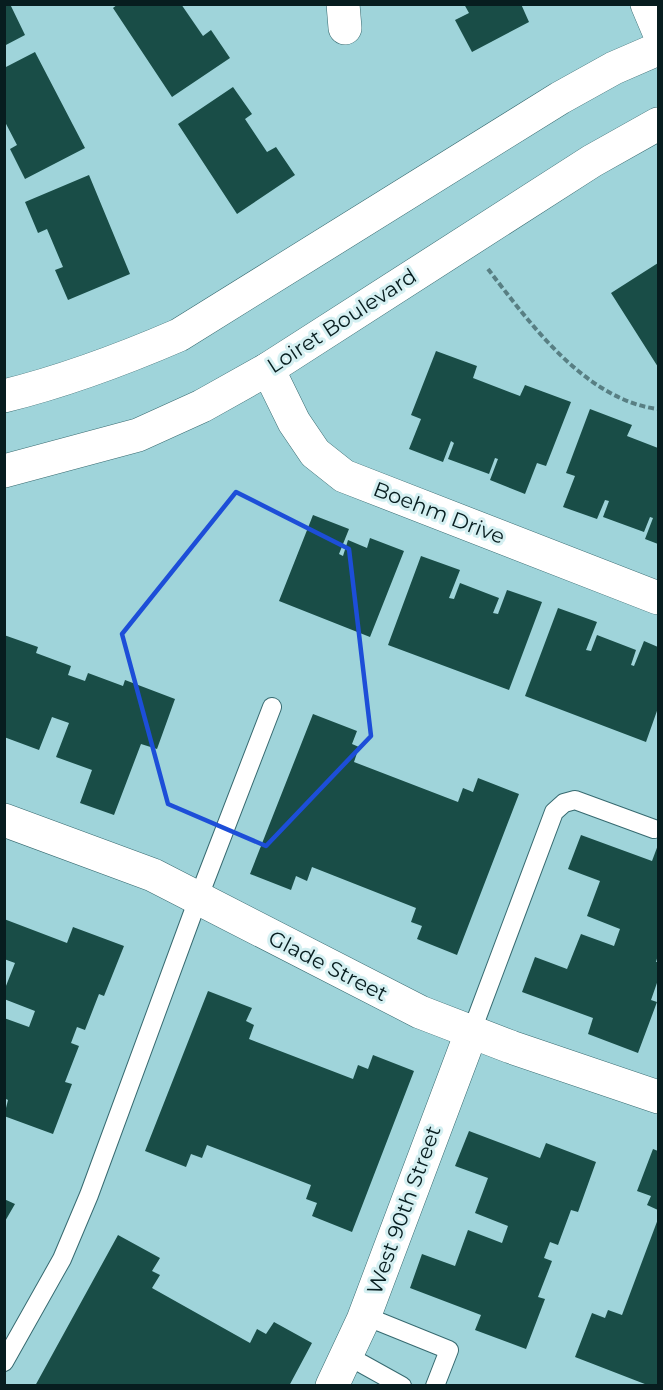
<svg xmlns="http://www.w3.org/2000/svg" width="663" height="1390" viewBox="0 0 663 1390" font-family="Montserrat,sans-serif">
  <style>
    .building { fill: #194d47 }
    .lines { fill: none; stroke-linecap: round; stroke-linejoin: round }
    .lane-casing { stroke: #376a70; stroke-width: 20 }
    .street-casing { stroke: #376a70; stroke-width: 34 }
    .secondary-casing { stroke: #376a70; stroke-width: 34 }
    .path { stroke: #587f83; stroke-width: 4; stroke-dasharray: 6 3; stroke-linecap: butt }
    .lane { stroke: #fff; stroke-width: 18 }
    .street { stroke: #fff; stroke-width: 33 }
    .secondary { stroke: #fff; stroke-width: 33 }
    .marked { fill: none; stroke: #1d4ed8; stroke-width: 4.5; stroke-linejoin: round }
    .labels { text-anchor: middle; stroke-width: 6; stroke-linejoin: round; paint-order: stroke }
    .street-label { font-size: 21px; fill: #071d1f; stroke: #d5f0f2 }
  </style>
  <rect width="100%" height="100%" fill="#9fd4da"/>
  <path class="building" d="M4,4H10L25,35L4,46Z
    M118,4H181L203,36L211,30L230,58L172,97L113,8Z
    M464,4H521L529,22L472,52L455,20L469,13Z
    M35,52L85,148L25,179L10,149L17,145L4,120V68Z
    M233,87L252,114L245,119L267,152L276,147L295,175L237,214L178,124Z
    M89,175L130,274L68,300L55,270L63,267L47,229L38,233L25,202Z
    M658,263V367L611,293Z
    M436,351L477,366L473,378L520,396L525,385L571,402L546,466L537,463L525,494L490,480L498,459L495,458L489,474L448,459L454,443L451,441L443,462L409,449L421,419L411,415Z
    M590,409L632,425L627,436L658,448V544L645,539L653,518L650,517L644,532L603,517L609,501L605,500L597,519L563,507L575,476L566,473Z
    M313,515L349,529L339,554L343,556L348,540L367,548L370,538L404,551L370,637L279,601Z
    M421,556L460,570L449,598L454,599L460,583L499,598L493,613L498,614L507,590L542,602L509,690L388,645Z
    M558,608L597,622L586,650L591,651L597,635L636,650L631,665L634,666L644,641L658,647V708L646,742L525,696Z
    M4,635L38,647L36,653L71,666L68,675L85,681L88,673L123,686L125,680L175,699L157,749L141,744L114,815L80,803L92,770L56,757L69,723L52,717L39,750L4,737Z
    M313,714L357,731L352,744L359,747L354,762L458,802L463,788L473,792L478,778L519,794L457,955L417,939L422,926L411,922L416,908L312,867L307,881L296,876L291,890L250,874Z
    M581,835L652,861L658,845V955L656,962H658V980L651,1000L657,1002L638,1053L588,1034L593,1018L522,992L535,957L567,969L581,934L614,946L620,929L587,916L600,881L568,869Z
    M4,919L67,943L73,927L124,946L104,996L99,994L85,1030L77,1027L71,1043L79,1046L65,1082L72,1084L53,1134L4,1116L8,1100L4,1098V1018L29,1027L35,1011L4,999V991L15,963L4,959Z
    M208,991L252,1008L246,1021L254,1025L249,1039L353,1079L358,1065L368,1069L373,1055L414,1071L352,1232L312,1216L317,1203L306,1199L311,1185L207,1145L202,1158L191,1154L186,1167L145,1151Z
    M469,1131L540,1158L546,1143L596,1162L578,1212L571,1210L558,1245L550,1242L544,1258L552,1261L538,1297L545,1299L526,1349L475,1330L481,1315L410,1288L422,1254L455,1266L468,1230L502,1243L508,1226L475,1213L488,1178L455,1166Z
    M653,1149L658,1151V1210L647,1205L651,1196L637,1191Z
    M4,1199L15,1204L4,1223Z
    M658,1219V1386H650L575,1357L592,1313L605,1318L608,1310L622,1315Z
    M118,1235L160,1258L152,1271L160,1275L152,1288L250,1343L257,1329L266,1334L274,1322L312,1343L289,1386H35Z"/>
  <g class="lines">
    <g class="lane-casing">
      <path id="lane" d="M471,1033L554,812L564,803L575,800L654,829
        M365,1316L449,1350L435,1386
        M348,1356L402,1386
        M4,1362L62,1259L89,1195L198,899L272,707"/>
    </g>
    <g class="street-casing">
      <path id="street" d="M343,4L345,28
        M647,4L658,30
        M268,369L294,422L315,453L344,476L658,598
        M4,820L153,875L420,1012L511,1047L658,1097
        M332,1386L363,1320L471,1033"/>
    </g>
    <g class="secondary-casing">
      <path id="secondary" d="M4,396C65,381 121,360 179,335L560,98L614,68L658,49
        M4,471L138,435L202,406L268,369L592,161L658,124"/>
    </g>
    <path class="path" d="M488,269C529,322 585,400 658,409"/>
    <use href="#lane" class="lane"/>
    <use href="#street" class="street"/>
    <use href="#secondary" class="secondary"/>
  </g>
  <path class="marked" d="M236,492L349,549L371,736L266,846L168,804L122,634Z"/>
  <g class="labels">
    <g class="street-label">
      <text transform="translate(342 321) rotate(-33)" y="7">Loiret Boulevard</text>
      <text transform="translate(439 513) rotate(21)" y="7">Boehm Drive</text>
      <text transform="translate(328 966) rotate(27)" y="7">Glade Street</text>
      <text transform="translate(404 1210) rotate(-70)" y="7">West 90th Street</text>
    </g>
  </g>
  <rect width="663" height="1390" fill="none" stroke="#071d1f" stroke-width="12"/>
</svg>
